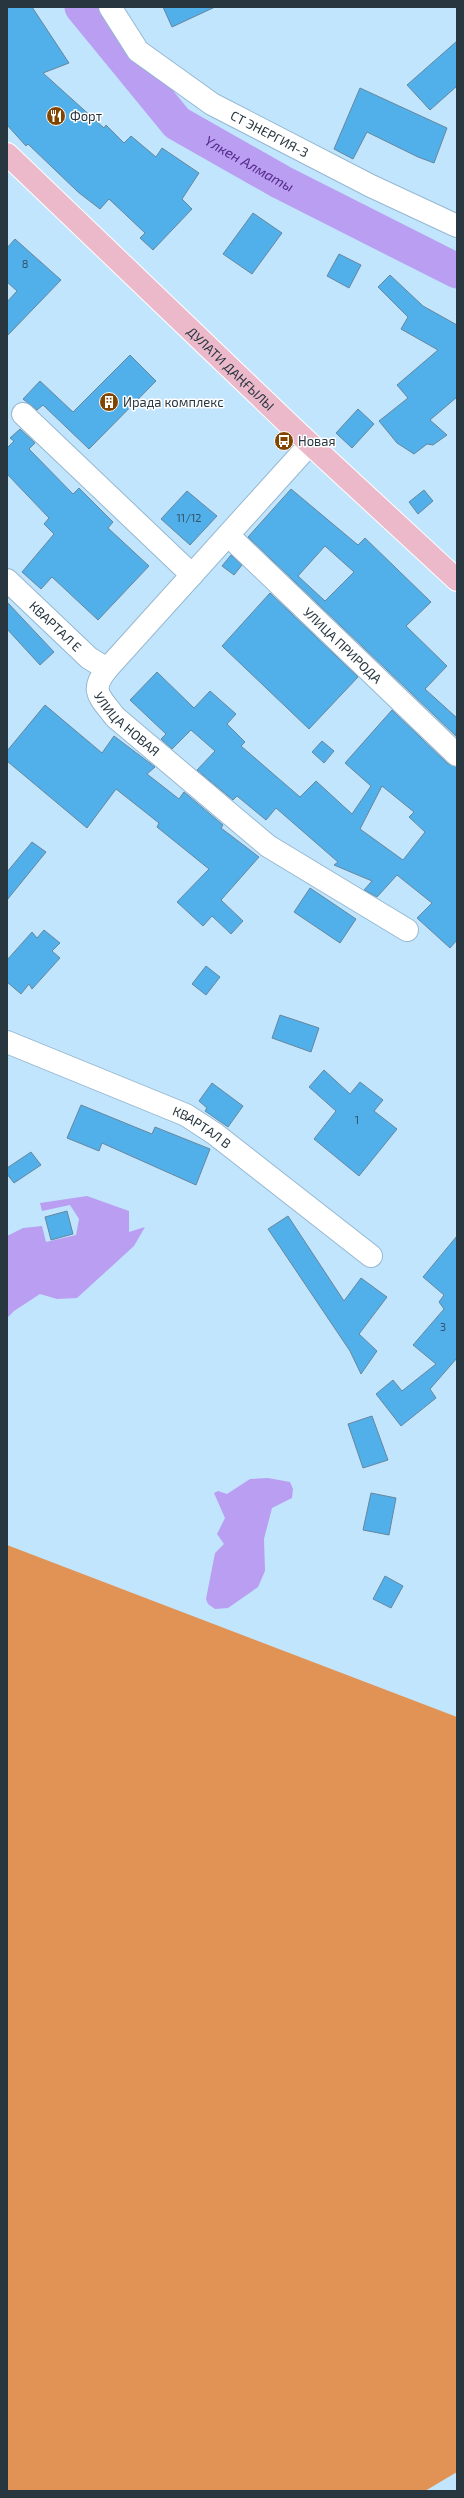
<svg xmlns="http://www.w3.org/2000/svg" width="464" height="2498" viewBox="0 0 464 2498" font-family="'Exo 2',sans-serif">
  <style>
    .forest { fill: #e09354 }
    .water { fill: #ba9ef2 }
    .lines { fill: none; stroke-linecap: round; stroke-linejoin: round }
    .river { stroke: #ba9ef2; stroke-width: 35 }
    .building { fill: #51afe9; stroke: #67879e; fill-rule: evenodd }
    .minor-casing { stroke: #96b8d0; stroke-width: 24 }
    .major-casing { stroke: #fff; stroke-width: 24 }
    .minor { stroke: #fff; stroke-width: 22 }
    .major { stroke: #ebb9ca; stroke-width: 22 }
    .labels { text-anchor: middle; stroke-width: 3; stroke-linejoin: round; paint-order: stroke }
    .number-label { font-size: 11px; fill: #32546a }
    .poi-label { font-size: 13px; fill: #28363f; stroke: #fff; text-anchor: start }
    .street-label { font-size: 13px; fill: #28363f; stroke: #fff }
    .water-label { font-size: 14px; font-style: italic; fill: #53298a; stroke: #fff }
  </style>
  <rect width="100%" height="100%" fill="#c2e5fe"/>
  <path class="forest" d="M7,1545L457,1717V2472L425,2491H7Z"/>
  <path class="water" d="M87,1196L129,1211V1232L145,1227L134,1246L77,1298L57,1299L40,1294L14,1311L7,1318V1236L23,1228L42,1226L46,1242L76,1235L79,1219L70,1205L42,1211L40,1203Z
    M268,1478L290,1482L293,1489L292,1498L272,1508L264,1539L265,1571L258,1587L228,1608L215,1609L208,1604L206,1599L215,1553L224,1544L217,1534L225,1518L214,1493L218,1491L227,1494L250,1479Z"/>
  <g class="lines">
    <path class="river" id="s1" d="M82,7L177,123L281,182L457,271"/>
  </g>
  <path class="building" d="M7,7H32L69,63L43,73L104,128L106,125L124,143L131,136L156,157L162,148L199,173L182,199L192,209L153,250L140,238L145,233L109,199L100,209L78,192L28,144L26,146L7,125Z
    M163,7H215L172,27Z
    M457,41V86L430,110L407,85Z
    M360,88L447,128L434,163L418,157L367,132L353,159L334,149Z
    M253,213L282,233L252,274L223,254Z
    M15,239L61,280L7,336V302L17,291L7,282V248Z
    M339,254L361,265L349,288L327,276Z
    M390,275L423,306L457,325V397L430,420L447,435L433,445L427,444L414,454L397,443L379,421L408,398L397,385L438,350L401,329L408,317L378,287Z
    M130,355L156,381L89,449L43,405L37,410L23,399L40,381L73,412Z
    M358,409L374,424L352,448L336,433Z
    M20,429L35,443L29,449L73,494L79,488L113,522L108,528L149,566L98,620L52,577L41,589L22,572L54,534L44,524L49,518L7,474V448L14,441L10,438Z
    M291,489L358,545L365,538L431,602L406,626L447,666L425,689L457,718L456,736L248,537ZM325,546L354,572L325,601L298,576Z
    M424,490L433,501L418,514L409,502Z
    M187,491L217,516L190,545L161,519Z
    M231,555L242,565L234,575L222,566Z
    M270,593L358,677L309,729L222,646Z
    M7,602L54,652L40,665L7,629Z
    M157,672L194,708L210,691L236,714L227,724L245,742L241,746L300,797L316,781L352,814L371,786L345,763L392,710L448,764L457,767V940L450,948L417,918L432,903L397,875L377,897L364,890L372,881L334,865L338,862L276,808L266,820L237,796L233,800L197,770L215,751L191,730L172,749L161,739L166,734L130,700ZM382,786L414,812L409,817L425,832L403,860L360,829Z
    M45,705L102,753L114,736L155,767L147,774L179,799L184,792L223,825L221,828L259,857L221,900L243,921L231,934L212,916L203,926L177,902L209,869L157,827L159,823L116,789L87,828L7,761V751Z
    M322,741L334,751L324,763L312,752Z
    M32,842L46,852L7,900V872Z
    M310,888L356,919L340,943L294,912Z
    M44,930L60,943L52,951L60,958L32,989L29,984L21,994L7,982V960L32,932L37,938Z
    M206,966L220,977L206,995L192,984Z
    M280,1015L319,1028L311,1052L272,1038Z
    M324,1070L350,1094L360,1082L383,1100L374,1111L397,1129L359,1176L314,1139L336,1111L309,1087Z
    M212,1083L243,1106L228,1127L205,1111L207,1108L199,1101Z
    M81,1105L152,1134L155,1127L210,1149L196,1185L102,1143L99,1151L67,1138Z
    M31,1152L41,1165L14,1183L7,1174V1168Z
    M67,1211L73,1234L51,1240L45,1217Z
    M288,1216L344,1301L361,1278L387,1297L359,1334L377,1351L361,1374L350,1351L268,1229Z
    M457,1236V1358L430,1389L436,1398L401,1426L376,1394L393,1380L402,1391L436,1364L413,1345L444,1309L439,1302L444,1295L423,1277Z
    M372,1416L388,1460L363,1468L348,1424Z
    M371,1493L396,1498L389,1535L363,1530Z
    M385,1576L403,1586L391,1608L373,1599Z"/>
  <g class="lines">
    <g class="minor-casing">
      <g id="minor">
        <path id="s2" d="M110,7L138,51L212,104L371,186L457,226"/>
        <path d="M23,414L192,575"/>
        <path id="s3" d="M310,444L107,669C89,691 100,697 115,717L268,846L407,930"/>
        <path id="s4" d="M228,535L457,755"/>
        <path id="s5" d="M7,580L89,658L107,669"/>
        <path id="s6" d="M7,1042L186,1115L215,1134L371,1256"/>
      </g>
    </g>
    <g class="major-casing">
      <g id="major">
        <path id="s7" d="M7,154L295,430L457,580"/>
      </g>
    </g>
    <use href="#minor" class="minor"/>
    <use href="#major" class="major"/>
  </g>
  <defs>
    <g id="restaurant-disc" transform="scale(1)"><circle r="9.5" fill="#824500" stroke="#fff"/><path d="M-5-6h1v4h1v-4h1v4h1v-4h1v5L-1.5 .5V6h-2V.5L-5-1ZM5-6V6H3V1.5H1.5Q1.5-4 5-6Z" fill="#fff"/></g>
    <g id="building-disc" transform="scale(1)"><circle r="9.5" fill="#824500" stroke="#fff"/><path d="M-4-6H4V6H1V3H-1V6H-4ZM-2.5-4.3h1.7v1.8h-1.7ZM.8-4.3h1.7v1.8H.8ZM-2.5-1h1.7V.8h-1.7ZM.8-1h1.7V.8H.8Z" fill="#fff"/></g>
    <g id="bus-disc" transform="scale(1)"><circle r="9.5" fill="#824500" stroke="#fff"/><path d="M-5-6H5V4H4V6H2V4H-2V6H-4V4H-5ZM-3.5-4V0h7V-4ZM-3.5 1.2v1.5H-2V1.2ZM2 1.2v1.5H3.5V1.2Z" fill="#fff"/></g>
  </defs>
  <g fill-rule="evenodd">
    <use href="#restaurant-disc" x="56" y="116"/>
    <use href="#building-disc" x="109" y="402"/>
    <use href="#bus-disc" x="284" y="441"/>
  </g>
  <g class="labels">
    <g class="number-label">
      <text x="25" y="268">8</text>
      <text x="189" y="522">11/12</text>
      <text x="357" y="1124">1</text>
      <text x="443" y="1331">3</text>
    </g>
    <g class="poi-label">
      <text x="70" y="121">Форт</text>
      <text x="123" y="407">Ирада комплекс</text>
      <text x="298" y="446">Новая</text>
    </g>
    <g class="street-label">
      <text dy="5" stroke="none"><textPath href="#s2" startOffset="208">СТ ЭНЕРГИЯ-3</textPath></text>
      <text dy="5" stroke="none"><textPath href="#s7" startOffset="310">ДУЛАТИ ДАҢҒЫЛЫ</textPath></text>
      <text dy="5" stroke="none"><textPath href="#s5" startOffset="67">КВАРТАЛ Е</textPath></text>
      <text dy="5" stroke="none"><textPath href="#s4" startOffset="159">УЛИЦА ПРИРОДА</textPath></text>
      <text dy="5" stroke="none"><textPath href="#s3" startOffset="372">УЛИЦА НОВАЯ</textPath></text>
      <text dy="5" stroke="none"><textPath href="#s6" startOffset="213">КВАРТАЛ В</textPath></text>
    </g>
    <g class="water-label">
      <text dy="5" stroke="none"><textPath href="#s1" startOffset="233">Үлкен Алматы</textPath></text>
    </g>
  </g>
  <rect width="464" height="2498" fill="none" stroke="#28363f" stroke-width="16"/>
</svg>
